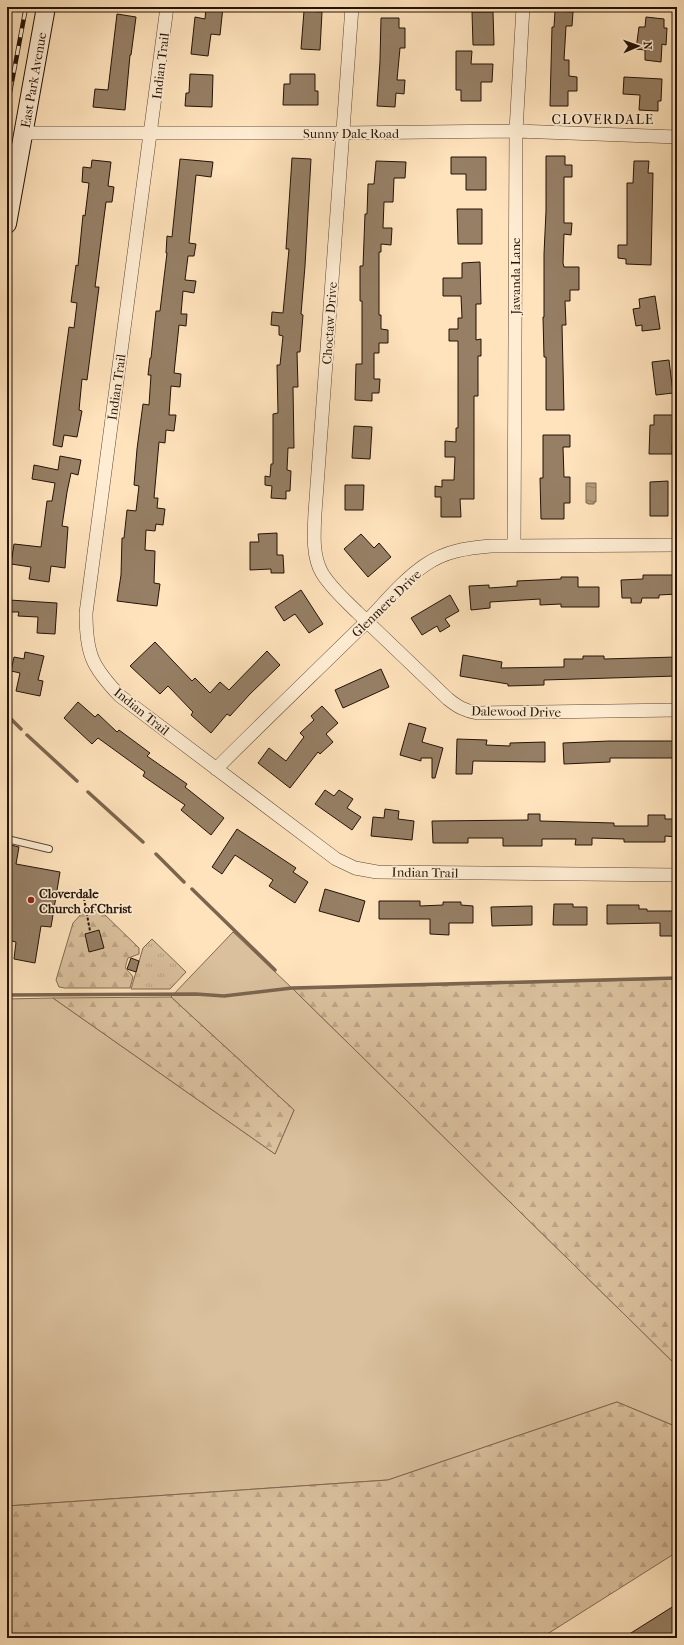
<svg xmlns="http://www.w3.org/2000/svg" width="684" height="1645" viewBox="0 0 684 1645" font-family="'IM FELL French Canon',serif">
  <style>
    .grass { fill: #dac09d; stroke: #806a52 }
    .forest { fill: url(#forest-firs); stroke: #806a52 }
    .park { fill: url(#park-tufts); stroke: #806a52 }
    .water { fill: url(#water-ripples); stroke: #7b654e }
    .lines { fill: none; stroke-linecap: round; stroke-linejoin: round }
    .stream { stroke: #7b654e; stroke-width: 3.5 }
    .building { fill: #967f65; stroke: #251306 }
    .lane-casing { stroke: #5c4734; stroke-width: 8 }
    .street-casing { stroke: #5c4734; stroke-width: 14 }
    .secondary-casing { stroke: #251306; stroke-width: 20 }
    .path { stroke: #251306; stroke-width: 2; stroke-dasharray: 3 2; stroke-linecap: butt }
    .lane { stroke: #ffedd3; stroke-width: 6 }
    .street { stroke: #ffedd3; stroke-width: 13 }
    .secondary { stroke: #ffedd3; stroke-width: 18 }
    .rail-casing { stroke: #251306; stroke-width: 4.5 }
    .rail { stroke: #ffedd3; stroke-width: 3; stroke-dasharray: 9; stroke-linecap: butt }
    .poi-dot { fill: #8f2418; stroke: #ffedd3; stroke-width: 1.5 }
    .labels { text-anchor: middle; stroke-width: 3.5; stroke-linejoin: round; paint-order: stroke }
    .street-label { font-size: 13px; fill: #251306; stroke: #ffedd3 }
    .poi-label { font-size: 13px; font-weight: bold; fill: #251306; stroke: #ffedd3; text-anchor: start }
    .neighbourhood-label { font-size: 14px; letter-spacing: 1px; fill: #251306; stroke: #ffedd3 }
  </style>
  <defs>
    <pattern id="forest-firs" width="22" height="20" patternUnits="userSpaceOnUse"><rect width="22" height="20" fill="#dac09d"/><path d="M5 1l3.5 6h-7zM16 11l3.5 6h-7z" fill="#bba486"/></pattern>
    <pattern id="park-tufts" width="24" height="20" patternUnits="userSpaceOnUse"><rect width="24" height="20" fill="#dac09d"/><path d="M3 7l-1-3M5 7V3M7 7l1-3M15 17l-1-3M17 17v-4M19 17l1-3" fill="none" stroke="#bba486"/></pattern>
    <pattern id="water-ripples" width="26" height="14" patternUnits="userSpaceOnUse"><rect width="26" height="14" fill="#b59c7e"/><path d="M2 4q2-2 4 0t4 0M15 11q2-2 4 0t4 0" fill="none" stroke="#937e65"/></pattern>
  </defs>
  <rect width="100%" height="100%" fill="#ffe3bc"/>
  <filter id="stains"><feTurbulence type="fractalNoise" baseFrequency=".005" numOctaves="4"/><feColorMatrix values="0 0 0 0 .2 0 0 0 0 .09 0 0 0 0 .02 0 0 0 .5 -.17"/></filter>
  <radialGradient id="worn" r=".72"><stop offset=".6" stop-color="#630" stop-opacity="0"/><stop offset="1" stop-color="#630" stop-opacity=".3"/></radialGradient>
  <path class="grass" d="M233,932L293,989L677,1366V1427L617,1402L388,1480L7,1506V999L53,998L275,1154L294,1110L171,997Z"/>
  <path class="forest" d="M92,910L102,912L139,948V954L128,958C123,973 126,966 133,977L130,988H65L59,987L56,980L73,923L84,911Z
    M677,979V1366L293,989Z
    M171,997L294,1110L275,1154L53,998Z
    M617,1402L677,1427V1552L541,1638H7V1506L388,1480Z"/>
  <path class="park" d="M152,939L186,972L170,989H131L143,948Z"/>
  <path class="water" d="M586,483H596V502H594V504H588V503H586Z"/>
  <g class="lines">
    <path class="stream" d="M7,715L21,729
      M27,735L77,781
      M88,792L143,842
      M156,854L184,882
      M192,889L275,970
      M7,995L196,994L224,996L292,988L677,978"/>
  </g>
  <path class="building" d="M206,7H223L220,35L211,34L208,56L191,54L195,17L205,19Z
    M304,11L322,12L320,50L301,49Z
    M555,11L573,12L572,26H566L564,60H569V76L577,77V91H568V106H550L552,27H554Z
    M472,12H493L494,45H473Z
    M117,14L136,17L131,55H130L125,110L93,107L95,89L108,90Z
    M646,17L664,19V28H667L666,45L662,44L661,62L645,60V50L636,49L639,27H645Z
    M381,18H399V28H405V48H400L397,80H405L404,94L396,93L395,107L377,106L380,61Z
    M456,51H472L471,64H493L492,82H481V101H461V90H456Z
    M190,74L213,75L212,107L185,106L186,93H189Z
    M290,74H315V91H318V105H283L284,84H290Z
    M624,77L662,79L661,101H658V111L639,110L640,95L623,94Z
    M546,156H565V165H572V177H564V223H572L571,235L564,234L563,263L564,267H579V290H570V301H565L566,325H562L564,410H546V357H544L543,317H544V254L546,211Z
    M451,157H486V190H466V174H451Z
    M292,158L311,159L305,266L301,314L303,315L300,352H297L298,387H293L294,448H288L287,470L291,471L290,491H286V499L271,498L272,486L265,485V476L270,477L271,464H273V414L278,413L277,365H280L283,336L279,335V326L271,325L272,312L283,313L289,249H286Z
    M180,159L213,162L211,177L196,175L189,243L196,244L194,256H188L185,280L196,281L194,293L183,291L181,314H187L186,326L179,325L174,373L181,374L180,387L171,386L169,415H176L174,431L166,430L165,443L159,442L154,498H158L157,508L165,509L163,525L156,524L155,531L146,530L145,550L155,551L154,583L160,584L157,606L117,601L121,575L122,538H124L127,510L136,511L139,486L134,485L137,449L143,404L149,405L151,375H148L150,358H151L156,311H160L167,253H166L167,236L172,237Z
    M92,160L111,162L108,186L114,187L112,202H106L95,287H99L87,380L82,379L79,410L82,411L77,437L64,435L62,447L53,445L69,327L74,328L77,303L71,302L76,265L78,266L83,215L85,216L89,183L82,182L83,167L91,168Z
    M376,161L406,162L405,178H394L393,202H384L383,228H392L391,245L381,244V252H379V315H381V329L388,330V343H379V353H374V379H380L379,393H372V401L355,400L356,364H362V301H360V266H363L365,214H367L368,184H374Z
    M634,161H649L648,173H653L651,265L626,264V259L618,258V245H627V183H633Z
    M457,209H482V244H458Z
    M480,262L481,304H476V340L481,339V356H478V396H474V499H460L461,517H441V497H435V486L442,487V480H454L455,457H445V441L456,442V428H458V341H449V329H458V318H462L461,296H443V278H462V263Z
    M655,296L660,329L642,331V325L636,326L633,309L640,308L639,299Z
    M669,360L673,393L656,395L652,362Z
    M654,415H673L672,454H649L650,425H654Z
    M354,426L372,427L370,459L352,458Z
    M543,435H570V447H563L564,477H570V503H564V519H541L540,478H543Z
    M60,456L81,460L78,475L71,473L67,492L62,526L68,527L65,568L51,566L49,582L29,579L31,567L11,564L14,544L41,547L47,501H52L55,483L32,479L34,465L58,470Z
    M668,481V516H650V482Z
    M345,485H364L363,510H345Z
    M277,533V555H283L284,573H271V569L250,570V542H259L258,534Z
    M361,534L374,548L379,543L391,557L368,577L344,549Z
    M643,575H677V594L659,595V598H642L641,603H631V598H622L621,580L643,579Z
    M561,577H578V587H599V607H561V604L540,605V599L490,602V608L471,610L469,586L489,585V588L517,586V581L561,579Z
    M301,590L323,624L309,633L295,614L284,621L275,607Z
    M450,595L459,611L445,619L450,626L440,632L437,626L422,635L411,618Z
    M9,600L57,603L55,634L37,633L38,617L18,616L19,612H8Z
    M155,642L192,681L195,678L210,693L220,682L229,690L267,651L280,665L250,694L230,716L227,714L211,733L191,715L193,712L168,686L160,694L130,666Z
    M25,652L44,656L38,680L43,681L40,696L16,691L20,673L11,671L14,657L24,659Z
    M463,655L502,662L501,668L564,667V659H583V656H604V659L677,657V676L544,680V685L508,686V684L460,676Z
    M381,669L389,687L343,708L335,690Z
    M78,702L95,717L98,714L117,732L119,730L150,753L147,756L187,784L185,787L224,818L211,835L181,810L185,805L143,776L145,772L98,738L92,744L64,718Z
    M322,706L338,723L326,734L333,742L320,754L318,752L290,788L258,763L269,748L286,761L304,737L300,733L314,720L311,716Z
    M409,723L426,728L422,742L443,748L435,778H432V758H421V761L400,755Z
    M457,739L487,740L486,745L510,746V743L545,742V762L473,761L472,774H456Z
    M609,741H673V758H610V762L564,764L563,743Z
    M325,790L334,796L339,790L353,799L347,808L361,817L352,830L315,804Z
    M385,809L399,811L398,819L414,821L412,840L371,836L373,817L384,818Z
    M528,814H540V821L614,823V826H648V815H665V819H677V837L665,836V842H624V839L592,838V845H575L576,839H542V846H503V838H468V843H433L432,821L528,820Z
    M237,829L296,868L293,872L308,882L295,903L269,886L273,880L235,855L222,874L212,867Z
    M7,844L19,847L16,864L60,872L51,927L41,926L35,963L14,959L16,942L7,940Z
    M325,889L365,901L359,922L319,911Z
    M379,901H420V906L443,905V902H461V905L473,906V923H449V935L430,934V919H379Z
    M554,904H573V907H587V925H553Z
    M607,905H639V909H647V911H677L676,936H660V923L607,924Z
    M532,906V925L492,926L491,907Z
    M99,930L104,948L89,952L85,934Z
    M131,958L139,961L136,972L127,969Z
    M677,1604V1638H623Z"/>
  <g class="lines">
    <g class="lane-casing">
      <path id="lane" d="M7,839L49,849"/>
    </g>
    <g class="street-casing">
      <path id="street" d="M167,7L86,613C86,654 92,667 120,696L336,859L355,868L377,872L677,875
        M352,7L315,513C314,532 312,556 322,573C331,588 345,600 357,612C387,641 418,670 448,699C458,707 465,711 478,713L677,710
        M24,133H343L516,131L677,137
        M514,546L516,131L523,7
        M216,769C263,722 311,676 359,629C381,608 400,582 425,565C445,551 467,548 491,546L677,545"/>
    </g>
    <g class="secondary-casing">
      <path id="secondary" d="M7,224L46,7"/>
    </g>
    <path class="path" d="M83,893L90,931"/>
    <use href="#lane" class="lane"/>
    <use href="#street" class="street"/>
    <use href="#secondary" class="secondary"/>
    <g class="rail-casing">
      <path id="rail" d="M7,108L26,7"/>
    </g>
    <use href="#rail" class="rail"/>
  </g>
  <circle class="poi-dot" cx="31" cy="900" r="4"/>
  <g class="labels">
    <g class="street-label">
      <text transform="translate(160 66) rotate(-83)" y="5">Indian Trail</text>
      <text transform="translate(33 80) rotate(-80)" y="5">East Park Avenue</text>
      <text x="351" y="138">Sunny Dale Road</text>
      <text transform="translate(515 276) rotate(-90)" y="5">Jawanda Lane</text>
      <text transform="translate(329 323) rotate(-86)" y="5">Choctaw Drive</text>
      <text transform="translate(116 387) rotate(-82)" y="5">Indian Trail</text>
      <text transform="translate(386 603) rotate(-44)" y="5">Glenmere Drive</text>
      <text transform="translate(142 711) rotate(39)" y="5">Indian Trail</text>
      <text transform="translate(516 711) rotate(1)" y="5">Dalewood Drive</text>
      <text transform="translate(425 872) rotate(1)" y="5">Indian Trail</text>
    </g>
    <g class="poi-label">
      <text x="39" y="898">Cloverdale<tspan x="39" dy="15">Church of Christ</tspan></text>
    </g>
    <g class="neighbourhood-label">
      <text x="603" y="124">CLOVERDALE</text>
    </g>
  </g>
  <rect width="684" height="1645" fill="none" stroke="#ffe3bc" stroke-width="24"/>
  <rect x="8" y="8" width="668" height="1629" fill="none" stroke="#251306" stroke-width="2"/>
  <rect x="12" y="12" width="660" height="1621" fill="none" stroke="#251306"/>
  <g transform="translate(638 46) rotate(88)" stroke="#ffedd3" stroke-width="3" paint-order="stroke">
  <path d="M0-3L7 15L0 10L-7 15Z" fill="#251306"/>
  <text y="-6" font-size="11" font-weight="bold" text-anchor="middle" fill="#251306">N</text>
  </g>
  <rect width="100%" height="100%" filter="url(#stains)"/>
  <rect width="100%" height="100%" fill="url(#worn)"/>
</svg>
